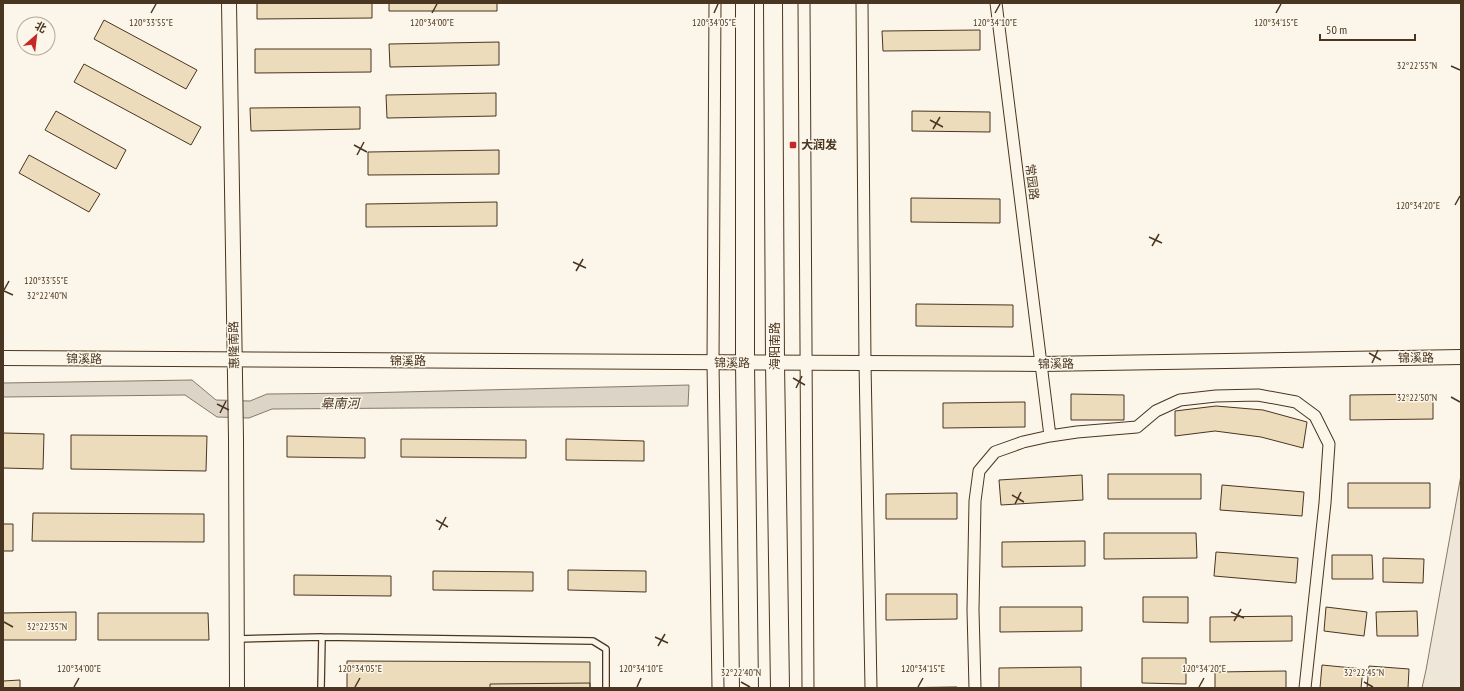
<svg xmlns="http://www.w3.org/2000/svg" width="1464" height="691" viewBox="0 0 1464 691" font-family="'PT Sans Narrow','Noto Sans SC',sans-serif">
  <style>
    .green { fill: #ede6d9; stroke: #887966 }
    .water { fill: #dcd4c6; stroke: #887966 }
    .building { fill: #ecdcbc; stroke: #4a3520 }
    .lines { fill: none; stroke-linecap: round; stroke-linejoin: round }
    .service-casing { stroke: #4a3520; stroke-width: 8 }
    .minor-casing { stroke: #4a3520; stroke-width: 13 }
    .tertiary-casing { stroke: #4a3520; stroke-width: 16 }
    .primary-casing { stroke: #4a3520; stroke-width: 20 }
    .service { stroke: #fbf6e9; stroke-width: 5.5 }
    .minor { stroke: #fbf6e9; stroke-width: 11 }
    .tertiary { stroke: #fbf6e9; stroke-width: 14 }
    .primary { stroke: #fbf6e9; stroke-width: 18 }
    .ticks { fill: none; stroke: #4a3520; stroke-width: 1.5 }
    .poi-dot { fill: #c62828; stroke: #fbf6e9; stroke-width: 1.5 }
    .labels { text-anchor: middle; stroke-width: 3; stroke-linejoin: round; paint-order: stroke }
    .poi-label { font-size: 12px; font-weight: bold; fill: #4a3520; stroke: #fbf6e9; text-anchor: start }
    .street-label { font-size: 12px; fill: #4a3520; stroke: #fbf6e9 }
    .water-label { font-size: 13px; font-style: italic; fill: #4a3520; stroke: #fbf6e9 }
    .ticks-label { font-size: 10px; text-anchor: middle; fill: #4a3520; stroke: #fbf6e9; stroke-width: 3; stroke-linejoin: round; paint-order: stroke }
  </style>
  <rect width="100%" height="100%" fill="#fbf6e9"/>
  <path class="green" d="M1461,475V688H1422L1426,670Z"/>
  <path class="water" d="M192,380L216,400L250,401L267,394L361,393L689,385L688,406L272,409L249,418L217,417L185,395L3,397V383Z"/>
  <path class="building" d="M257,3H372V18L257,19Z
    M389,3H497V11H389Z
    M104,20L197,70L186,89L94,39Z
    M980,30V50L883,51L882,31Z
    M499,42V65L390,67L389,44Z
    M255,49H371V72L255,73Z
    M84,64L201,127L191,145L74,82Z
    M496,93V116L387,118L386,95Z
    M360,107V129L251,131L250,108Z
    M56,111L126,150L116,169L45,130Z
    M912,111L990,112V132L912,131Z
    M499,150V174L368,175V152Z
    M29,155L100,194L89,212L19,173Z
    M911,198L1000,199V223L911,222Z
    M497,202V226L366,227V204Z
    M916,304L1013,305V327L916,326Z
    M1071,394L1124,395V420H1071Z
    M1433,394V419L1350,420V395Z
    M1025,402V427L943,428V403Z
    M1216,406L1263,410L1307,422L1303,448L1261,437L1215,431L1175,436V411Z
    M3,433L44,434L43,469L3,468Z
    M71,435L207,436L206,471L71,469Z
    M287,436L365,438V458L287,457Z
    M401,439L526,440V458L401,457Z
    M566,439L644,441V461L566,460Z
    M1108,474H1201V499H1108Z
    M1082,475L1083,500L1001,505L999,480Z
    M1348,483H1430V508H1348Z
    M1222,485L1304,492L1302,516L1220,510Z
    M957,493V519H886V494Z
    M33,513L204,514V542L32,541Z
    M3,524H13V551H3Z
    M1104,533H1196L1197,558L1104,559Z
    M1085,541V566L1002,567V542Z
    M1216,552L1298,558L1296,583L1214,576Z
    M1332,555H1372L1373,579H1332Z
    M1383,558L1424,559L1423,583L1383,582Z
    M568,570L646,571V592L568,590Z
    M433,571L533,572V591L433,590Z
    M294,575L391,576V596L294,595Z
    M886,594H957V619L886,620Z
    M1143,597H1188V623L1143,622Z
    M1000,607H1082V631L1000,632Z
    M1326,607L1367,612L1364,636L1324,631Z
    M1417,611L1418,636H1377L1376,612Z
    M76,612V640H3V613Z
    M98,613H208L209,640H98Z
    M1292,616V641L1210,642V617Z
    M1142,658H1186V684L1142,683Z
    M347,661L590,662V688H347Z
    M1322,665L1363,669L1361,688H1320Z
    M1369,666L1409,669L1408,688H1367Z
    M1081,667V688H999V668Z
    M1286,671V688H1215V672Z
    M20,680V688H3V681Z
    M590,683V688H490V684Z
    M957,687V688H886Z"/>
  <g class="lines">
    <g class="service-casing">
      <path id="service" d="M237,639L322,637L593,641L606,649V688
        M321,688L322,637"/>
    </g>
    <g class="minor-casing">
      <path id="minor" d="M715,3L713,363L718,688
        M804,3L808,688
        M862,3L865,363L871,688
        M996,3L1050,436
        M975,688L973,610L975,501L979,471L995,452L1023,442L1050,436L1077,432L1137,427L1156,411L1180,400L1216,396L1258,395L1296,402L1315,416L1329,444L1325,503L1305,688"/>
    </g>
    <g class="tertiary-casing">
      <path id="tertiary" d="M229,3L236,438L237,688
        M3,358L1041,364L1461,357"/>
    </g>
    <g class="primary-casing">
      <path id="primary" d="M745,3V363L749,688
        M773,3L775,363L780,688"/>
    </g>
    <use href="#service" class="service"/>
    <use href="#minor" class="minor"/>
    <use href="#tertiary" class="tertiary"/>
    <use href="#primary" class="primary"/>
  </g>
  <path class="ticks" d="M151,13L156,4M432,13L437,4M714,13L718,4M995,13L1000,4M1276,13L1281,4M1451,66L1460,70M930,120L943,127M933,129L940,117M354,145L367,152M357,155L364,142M1455,205L1460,196M1149,237L1162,243M1152,246L1159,234M573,262L586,268M576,271L583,259M4,290L9,281M4,291L13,295M1369,353L1381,360M1372,363L1378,350M793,378L805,385M796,388L802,376M1451,397L1460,402M217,404L229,410M220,413L226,401M1012,495L1024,502M1015,504L1021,492M436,520L448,527M439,530L446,517M1231,612L1244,618M1234,621L1241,609M4,622L13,627M655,637L668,643M658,646L665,634M741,682L750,687M1364,682L1373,687M74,687L79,678M355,687L360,678M637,687L641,678M918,687L923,678M1199,687L1204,678"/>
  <rect class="poi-dot" x="789" y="141" width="8" height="8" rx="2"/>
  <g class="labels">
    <g class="poi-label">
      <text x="801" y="149">大润发</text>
    </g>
    <g class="street-label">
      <text transform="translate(1032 182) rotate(83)" y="4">常园路</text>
      <text transform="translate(234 345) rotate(-91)" y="4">惠隆南路</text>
      <text transform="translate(775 346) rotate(-90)" y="4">海阳南路</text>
      <text transform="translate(1416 358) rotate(-1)" y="4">锦溪路</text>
      <text transform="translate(84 359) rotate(1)" y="4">锦溪路</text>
      <text x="408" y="365">锦溪路</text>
      <text transform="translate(732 363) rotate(1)" y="4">锦溪路</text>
      <text transform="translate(1056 364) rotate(-1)" y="4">锦溪路</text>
    </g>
    <g class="water-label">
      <text transform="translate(340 403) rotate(-1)" y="5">皋南河</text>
    </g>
  </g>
  <g class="ticks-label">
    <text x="151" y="26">120°33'55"E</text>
    <text x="432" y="26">120°34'00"E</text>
    <text x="714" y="26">120°34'05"E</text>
    <text x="995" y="26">120°34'10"E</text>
    <text x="1276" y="26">120°34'15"E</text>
    <text x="1417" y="69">32°22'55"N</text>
    <text x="1418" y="209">120°34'20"E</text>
    <text x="46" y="284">120°33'55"E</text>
    <text x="47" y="299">32°22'40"N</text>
    <text x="1417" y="401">32°22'50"N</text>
    <text x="47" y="630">32°22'35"N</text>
    <text x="79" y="672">120°34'00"E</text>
    <text x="360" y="672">120°34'05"E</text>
    <text x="641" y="672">120°34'10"E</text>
    <text x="923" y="672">120°34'15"E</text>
    <text x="1204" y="672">120°34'20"E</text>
    <text x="741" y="676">32°22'40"N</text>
    <text x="1364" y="676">32°22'45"N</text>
  </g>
  <rect width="1464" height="691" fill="none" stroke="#4a3520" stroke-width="8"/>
  <g transform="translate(36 36) rotate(28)"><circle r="19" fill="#fbf6e9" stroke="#b4a999"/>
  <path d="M0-3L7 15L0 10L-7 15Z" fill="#c62828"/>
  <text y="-6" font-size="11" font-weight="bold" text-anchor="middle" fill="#4a3520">北</text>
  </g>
  <path d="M1320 34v6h95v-6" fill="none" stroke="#4a3520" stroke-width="2"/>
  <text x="1326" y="34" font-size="12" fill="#4a3520" stroke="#fbf6e9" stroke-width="3" paint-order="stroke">50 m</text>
</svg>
